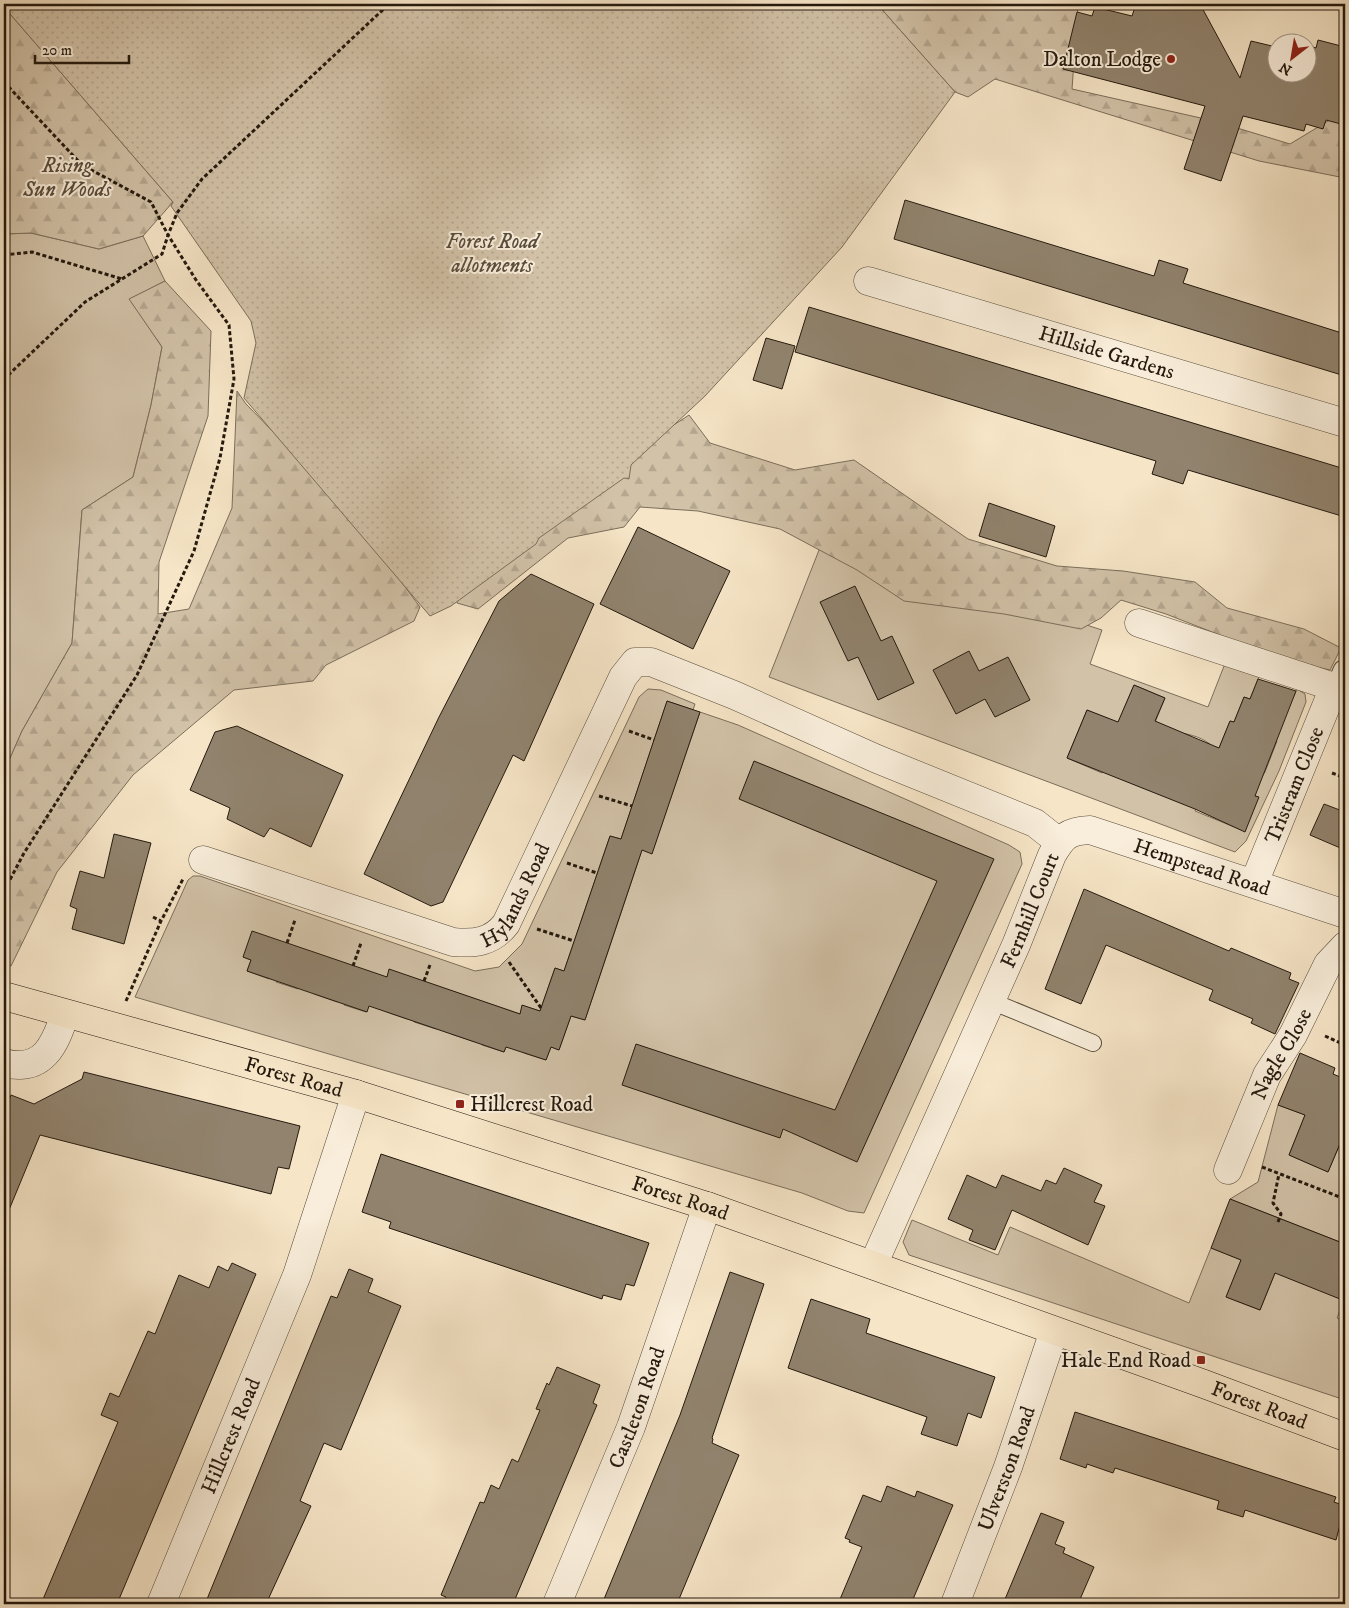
<svg xmlns="http://www.w3.org/2000/svg" width="1349" height="1608" viewBox="0 0 1349 1608" font-family="'IM FELL DW Pica',serif">
  <style>
    .grass { fill: #d2c2a8; stroke: #7b6e5b }
    .forest { fill: url(#forest-firs); stroke: #7b6e5b }
    .park { fill: url(#park-dots); stroke: #7b6e5b }
    .building { fill: #91836e; stroke: #24190e }
    .lines { fill: none; stroke-linecap: round; stroke-linejoin: round }
    .lane-casing { stroke: #584c3c; stroke-width: 18 }
    .street-casing { stroke: #584c3c; stroke-width: 29 }
    .primary-casing { stroke: #24190e; stroke-width: 29 }
    .path { stroke: #24190e; stroke-width: 3; stroke-dasharray: 4 2.5; stroke-linecap: butt }
    .lane { stroke: #f9eedb; stroke-width: 16 }
    .street { stroke: #f9eedb; stroke-width: 28 }
    .primary { stroke: #f6e5c7; stroke-width: 28 }
    .poi-dot { fill: #8f2418; stroke: #f9eedb; stroke-width: 2 }
    .labels { text-anchor: middle; stroke-width: 4; stroke-linejoin: round; paint-order: stroke }
    .poi-label { font-size: 21px; fill: #24190e; stroke: #f9eedb; text-anchor: end }
    .park-label { font-size: 21px; font-style: italic; fill: #584c3c; stroke: #f9eedb }
    .street-label { font-size: 21px; fill: #24190e; stroke: #f9eedb }
  </style>
  <defs>
    <pattern id="forest-firs" width="22" height="20" patternUnits="userSpaceOnUse" patternTransform="scale(1.25)"><rect width="22" height="20" fill="#d2c2a8"/><path d="M5 1l3.5 6h-7zM16 11l3.5 6h-7z" fill="#b4a68f"/></pattern>
    <pattern id="park-dots" width="8" height="8" patternUnits="userSpaceOnUse" patternTransform="scale(1.25)"><rect width="8" height="8" fill="#d2c2a8"/><path d="M2 2h.1M6 6h.1" fill="none" stroke="#b4a68f" stroke-width="1.8" stroke-linecap="round"/></pattern>
  </defs>
  <rect width="100%" height="100%" fill="#f6e5c7"/>
  <filter id="stains"><feTurbulence type="fractalNoise" baseFrequency=".004" numOctaves="4"/><feColorMatrix values="0 0 0 0 .2 0 0 0 0 .09 0 0 0 0 .02 0 0 0 .5 -.17"/></filter>
  <radialGradient id="worn" r=".72"><stop offset=".6" stop-color="#630" stop-opacity="0"/><stop offset="1" stop-color="#630" stop-opacity=".3"/></radialGradient>
  <path class="grass" d="M31,233L99,249L143,236L165,281L130,299L162,347L151,405L133,477L82,510L72,643L22,731L4,772V234Z
    M823,540L1102,630L1090,664L1208,707L1226,661L1260,674L1250,699L1244,697L1234,722L1230,721L1217,753C1206,732 1173,732 1152,730L1165,698L1134,685L1121,716V724L1087,710L1067,758L1102,773L1104,767L1208,778L1195,811L1244,831L1258,797L1251,794L1265,772L1277,741L1271,737L1286,714L1297,689L1305,694L1306,702L1279,771L1246,841L1235,852L769,677Z
    M648,689L661,690L695,704L693,710L667,701L621,839L610,836L564,971L555,968L540,1011L523,1006L520,1014L390,970L387,977L243,957L251,960L247,971L269,979L274,968L280,970L276,982L298,989L302,977L318,982L314,994L337,1002L348,993L344,1005L366,1012L371,1000L387,1012L407,1019L411,1006L419,1008L414,1022L436,1029L455,1021L451,1034L475,1042L480,1029L486,1031L482,1045L504,1052L509,1039L524,1053L546,1060L551,1047L559,1050L571,1016L585,1020L642,850L652,853L700,712L738,725L1009,845L1020,852L1022,864L864,1213L848,1211L802,1193L135,997L188,880L193,876H200L475,971L499,967L522,944L639,697Z
    M1278,1105L1305,1115L1289,1155L1328,1172L1345,1132V1244L1230,1199L1258,1182Z
    M912,1220L998,1255L1010,1227L1189,1303L1211,1248L1241,1260L1226,1297L1260,1310L1275,1273L1343,1283L1345,1284V1298L1337,1318L1345,1321V1400L909,1255L903,1242Z"/>
  <path class="forest" d="M877,4H1080L1078,5L1072,89L1214,121L1290,144L1333,118L1345,119V178L1259,161L995,79L968,97L955,92Z
    M4,7L173,202L143,236L99,249L31,233L4,234Z
    M165,281L211,331L208,416L159,562L158,614L189,609L232,508L237,391L246,404L316,476L379,552L420,607L414,621L326,665L313,681L234,690L133,775L57,872L11,966L4,964V772L22,731L72,643L82,510L133,477L151,405L162,347L129,299Z
    M689,415L710,443L795,470L854,460L968,539L1057,566L1123,571L1195,582L1227,608L1304,629L1341,648L1330,670L1281,659L1166,614L1121,600L1101,618L1081,629L1004,614L904,601L857,570L780,529L698,511L640,507L624,527L568,538L478,609L457,603L458,577L605,470Z"/>
  <path class="park" d="M4,4H877L955,92L842,247L705,396L631,465L629,479L624,478L539,538L536,544L451,606L430,616L244,398L256,343L251,321L171,206L173,202L4,7Z"/>
  <path class="building" d="M1136,4H1200L1240,78L1251,41L1276,47V72H1306V45L1316,48L1318,40L1345,47V109L1341,124L1326,120L1323,129L1306,124L1304,131L1243,116L1221,181L1184,169L1205,106L1063,69L1077,12L1092,16L1095,7L1132,16Z
    M905,200L1154,276L1159,260L1188,269L1183,283L1345,334V376L894,239Z
    M809,307L1345,469V517L1188,470L1183,484L1152,474L1156,461L795,352Z
    M766,338L795,346L782,389L753,380Z
    M989,503L1055,526L1046,557L979,536Z
    M638,527L730,571L693,649L600,604Z
    M531,574L594,604L524,761L513,755L443,902L431,906L364,874L439,717L499,601Z
    M855,586L881,641L892,636L914,683L878,700L858,657L848,661L820,602Z
    M969,651L979,671L1008,657L1030,700L995,717L985,699L956,714L933,670Z
    M1258,679L1296,691L1255,796L1259,797L1245,832L1195,809L1067,758L1087,710L1118,722L1134,685L1165,698L1155,721L1219,748L1230,721L1234,722L1244,697L1250,699Z
    M667,701L700,712L652,854L642,850L585,1020L571,1016L559,1050L551,1047L546,1060L506,1047L504,1052L369,1006L367,1012L247,971L251,960L243,957L252,931L387,977L389,969L520,1014L522,1005L540,1011L555,968L564,971L610,836L621,839Z
    M237,726L343,775L311,847L270,828L264,837L227,819L230,808L190,790L215,732Z
    M754,761L994,859L857,1162L783,1129L780,1138L622,1085L636,1044L835,1110L937,881L739,799Z
    M1324,804L1345,812V850L1310,835Z
    M114,834L151,843L124,944L72,929L77,909L70,906L80,871L104,878Z
    M1084,889L1229,951L1231,948L1291,973L1289,979L1299,983L1275,1034L1251,1023L1253,1019L1209,1000L1213,990L1106,945L1081,1004L1045,989Z
    M1300,1053L1335,1068L1333,1074L1345,1079V1132L1328,1172L1289,1155L1305,1115L1278,1105Z
    M84,1072L300,1126L289,1169L278,1167L271,1194L40,1135L4,1222V1114L11,1095L34,1104L82,1079Z
    M381,1154L649,1243L634,1286L626,1284L621,1300L603,1295L602,1299L389,1228L391,1222L362,1212Z
    M1064,1168L1102,1185L1094,1202L1105,1206L1088,1245L1012,1210L995,1250L969,1240L973,1230L948,1219L967,1175L996,1188L1002,1175L1041,1191L1046,1180L1056,1184Z
    M1230,1199L1345,1244V1301L1275,1273L1260,1310L1226,1297L1241,1260L1211,1248Z
    M232,1263L256,1274L117,1604H41L118,1422L101,1415L110,1393L119,1397L148,1331L155,1334L179,1275L209,1288L218,1266L228,1271Z
    M349,1269L373,1279L368,1292L401,1306L341,1450L324,1443L300,1501L311,1506L266,1604H205L331,1296L337,1298Z
    M730,1272L764,1284L712,1438L713,1439L712,1443L739,1455L677,1604H602L680,1415Z
    M811,1299L870,1319L866,1333L995,1377L981,1418L968,1413L957,1446L921,1434L927,1417L788,1368Z
    M557,1367L600,1385L593,1403L597,1405L513,1604H443L446,1597L441,1595L480,1502L484,1503L491,1485L499,1489L512,1459L518,1462L540,1410L536,1409L547,1383L549,1385Z
    M1075,1412L1336,1497L1334,1502L1345,1506L1336,1540L1245,1510L1243,1517L1217,1509L1219,1501L1115,1468L1113,1473L1087,1464L1086,1468L1060,1459Z
    M887,1486L915,1497L917,1491L953,1505L911,1604H838L862,1547L849,1542L850,1540L845,1538L863,1495L881,1502Z
    M1041,1513L1064,1522L1055,1544L1065,1548L1063,1553L1094,1567L1078,1604H1003Z"/>
  <g class="lines">
    <g class="lane-casing">
      <path id="lane" d="M1334,687L1342,669
        M991,1001L1093,1043"/>
    </g>
    <g class="street-casing">
      <g id="street">
        <path id="s1" d="M868,281L1345,423"/>
        <path d="M1139,623L1334,687L1254,883"/>
        <path id="s2" d="M203,860L453,942C475,944 492,942 506,924L623,677L635,662H651L734,695L877,759L1035,823L1059,842"/>
        <path d="M4,1063C43,1073 55,1045 65,1014"/>
        <path id="s3" d="M1228,1170L1267,1075L1293,1035L1328,964L1345,946"/>
        <path id="s4" d="M873,1265L1016,945L1052,855C1063,836 1068,831 1090,830L1345,914"/>
        <path id="s5" d="M161,1604L297,1275L356,1094"/>
        <path id="s6" d="M557,1604L631,1427L707,1206"/>
        <path id="s7" d="M955,1604L1008,1467L1054,1331"/>
      </g>
    </g>
    <g class="primary-casing">
      <g id="primary">
        <path id="s8" d="M4,996L356,1094L707,1206L1204,1384L1345,1437"/>
      </g>
    </g>
    <path class="path" d="M4,82L82,165L151,202L168,235L162,254L85,302L4,379
      M4,255L32,252L122,279
      M629,731L654,740
      M1332,773L1345,778
      M599,796L632,806
      M567,863L597,873
      M4,891L24,853L137,675L194,551L220,458L234,379L229,325L196,280L168,235L177,213L202,179L389,4
      M153,917L161,921
      M537,929L574,941
      M287,943L295,920
      M509,962L541,1008
      M353,966L361,943
      M424,981L430,965
      M126,1001L161,921L183,879
      M1325,1036L1345,1045
      M1341,1077L1345,1067
      M1262,1167L1345,1199
      M1278,1222L1281,1214L1273,1203L1279,1174"/>
    <use href="#lane" class="lane"/>
    <use href="#street" class="street"/>
    <use href="#primary" class="primary"/>
  </g>
  <g class="poi-dot">
    <circle cx="1171" cy="59" r="5"/>
    <rect x="455" y="1099" width="10" height="10" rx="2.5"/>
    <rect x="1196" y="1355" width="10" height="10" rx="2.5"/>
  </g>
  <g class="labels">
    <g class="poi-label">
      <text x="1161" y="66">Dalton Lodge</text>
      <text x="470" y="1111" text-anchor="start">Hillcrest Road</text>
      <text x="1191" y="1367">Hale End Road</text>
    </g>
    <g class="park-label">
      <text x="67" y="172">Rising<tspan x="67" dy="24">Sun Woods</tspan></text>
      <text x="492" y="248">Forest Road<tspan x="492" dy="24">allotments</tspan></text>
    </g>
    <g class="street-label">
      <text dy="7" stroke="none"><textPath href="#s1" startOffset="249">Hillside Gardens</textPath></text>
      <text transform="translate(1294 785) rotate(-68)" y="7">Tristram Close</text>
      <text dy="7" stroke="none"><textPath href="#s4" startOffset="614">Hempstead Road</textPath></text>
      <text dy="7" stroke="none"><textPath href="#s2" startOffset="351">Hylands Road</textPath></text>
      <text dy="7" stroke="none"><textPath href="#s4" startOffset="388">Fernhill Court</textPath></text>
      <text dy="7" stroke="none"><textPath href="#s3" startOffset="128">Nagle Close</textPath></text>
      <text dy="7" stroke="none"><textPath href="#s8" startOffset="301">Forest Road</textPath></text>
      <text dy="7" stroke="none"><textPath href="#s8" startOffset="706">Forest Road</textPath></text>
      <text dy="7" stroke="none"><textPath href="#s8" startOffset="1321">Forest Road</textPath></text>
      <text dy="7" stroke="none"><textPath href="#s6" startOffset="212">Castleton Road</textPath></text>
      <text dy="7" stroke="none"><textPath href="#s5" startOffset="182">Hillcrest Road</textPath></text>
      <text dy="7" stroke="none"><textPath href="#s7" startOffset="145">Ulverston Road</textPath></text>
    </g>
  </g>
  <rect width="1349" height="1608" fill="none" stroke="#f6e5c7" stroke-width="20"/>
  <rect x="5" y="5" width="1339" height="1598" fill="none" stroke="#24190e" stroke-width="2.5"/>
  <rect x="10" y="10" width="1329" height="1588" fill="none" stroke="#24190e"/>
  <g transform="translate(1292 58) rotate(211)"><circle r="24" fill="#f9eedb" stroke="#a49989"/>
  <path d="M0-4L9 19L0 12L-9 19Z" fill="#8f2418"/>
  <text y="-8" font-size="14" font-weight="bold" text-anchor="middle" fill="#24190e">N</text>
  </g>
  <path d="M35 55v8h94v-8" fill="none" stroke="#24190e" stroke-width="2.5"/>
  <text x="42" y="55" font-size="15" fill="#24190e" stroke="#f9eedb" stroke-width="4" paint-order="stroke">20 m</text>
  <rect width="100%" height="100%" filter="url(#stains)"/>
  <rect width="100%" height="100%" fill="url(#worn)"/>
</svg>
